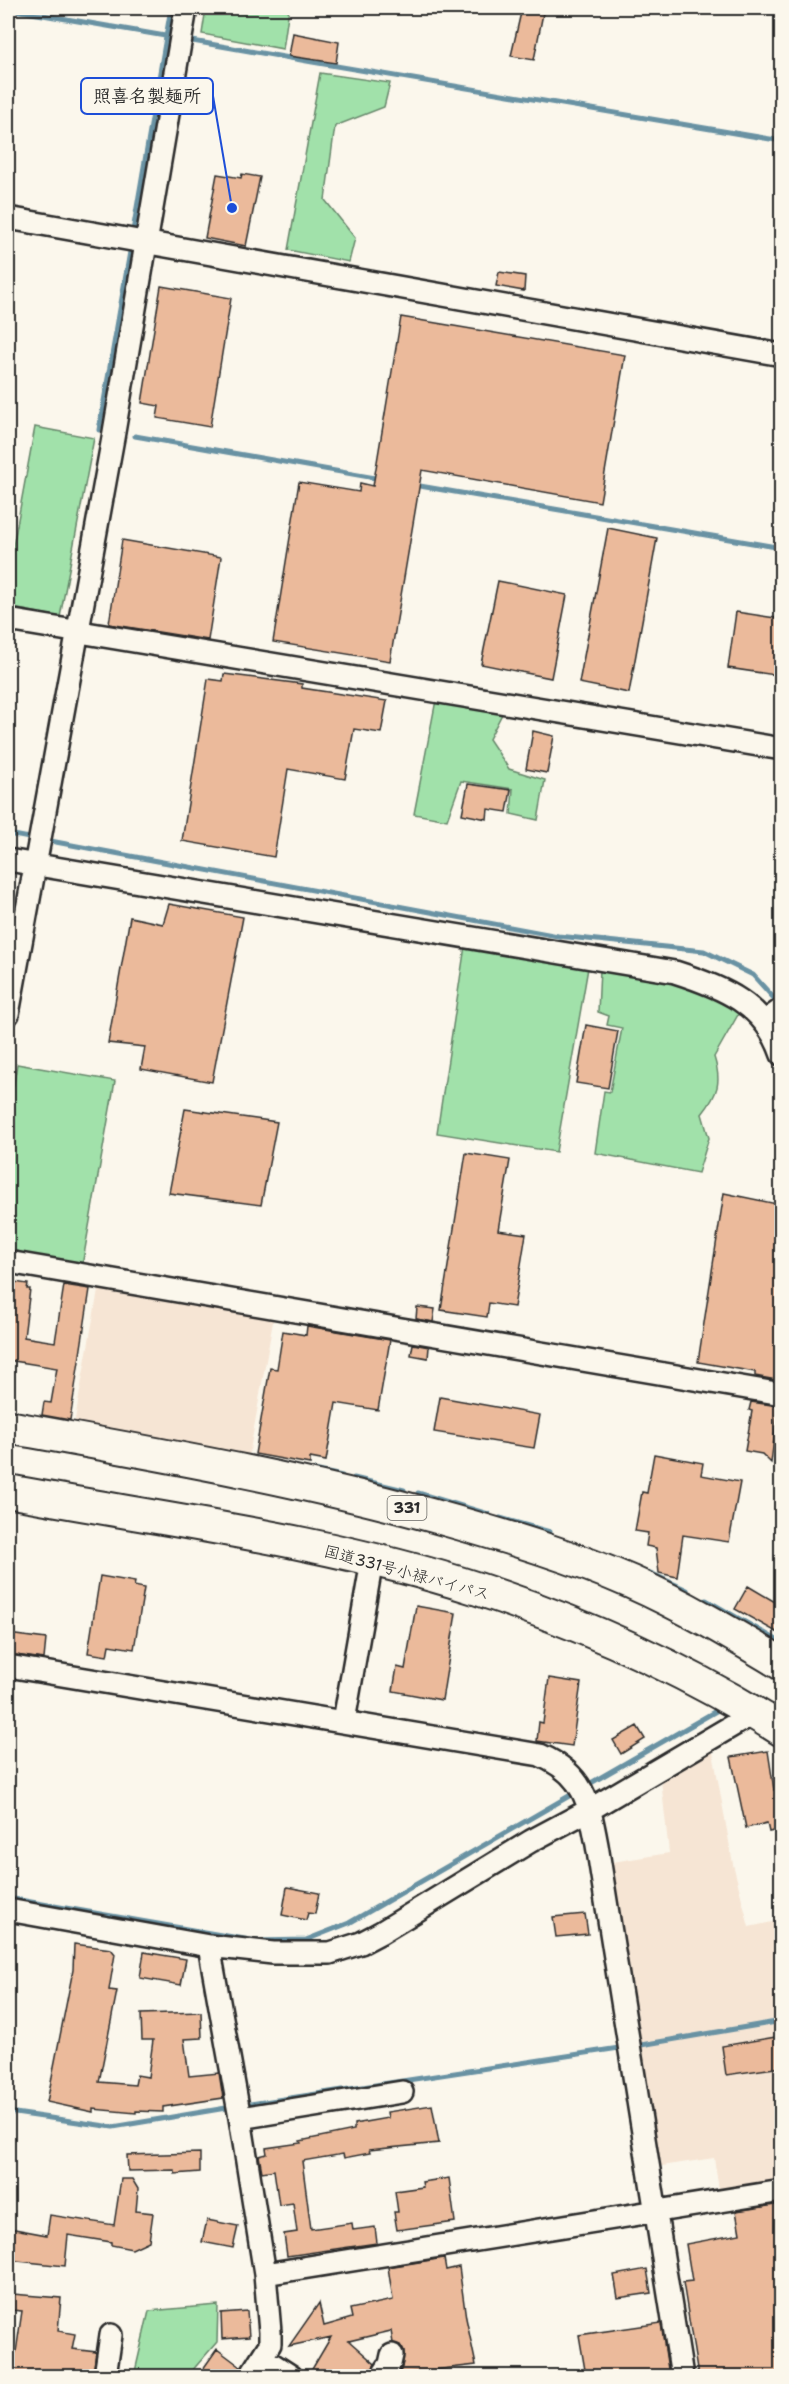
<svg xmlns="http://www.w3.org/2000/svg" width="789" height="2384" viewBox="0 0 789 2384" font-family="'Shantell Sans','Klee One',sans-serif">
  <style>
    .built { fill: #f6e5d4 }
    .green { fill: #a1e1aa; stroke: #66866a; stroke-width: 1.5 }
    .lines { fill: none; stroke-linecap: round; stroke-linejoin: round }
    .stream { stroke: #6992a3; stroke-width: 5 }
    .building { fill: #ebba9b; stroke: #2b2b2b; stroke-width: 1.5 }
    .minor-casing { stroke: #2b2b2b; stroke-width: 26 }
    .highway-casing { stroke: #2b2b2b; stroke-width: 36 }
    .minor { stroke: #fbf7ec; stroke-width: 21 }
    .highway { stroke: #fbf7ec; stroke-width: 32 }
    .labels { text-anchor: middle; stroke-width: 4.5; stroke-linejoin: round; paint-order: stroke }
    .shield { fill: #fbf7ec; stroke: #696865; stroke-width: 1.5 }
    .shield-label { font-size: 15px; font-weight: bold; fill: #2b2b2b }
    .street-label { font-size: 16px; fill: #2b2b2b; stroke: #fbf7ec }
    .leader { fill: none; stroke: #1d4ed8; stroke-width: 2 }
    .callout-dot { fill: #1d4ed8; stroke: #fbf7ec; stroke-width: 2 }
    .callout { fill: #fbf7ec; stroke: #1d4ed8; stroke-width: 2 }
    .callout-label { font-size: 18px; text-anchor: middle; font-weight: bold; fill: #2b2b2b }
  </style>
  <rect width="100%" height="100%" fill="#fbf7ec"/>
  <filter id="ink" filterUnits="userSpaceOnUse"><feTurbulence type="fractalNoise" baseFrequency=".0167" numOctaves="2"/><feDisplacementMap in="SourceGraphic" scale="12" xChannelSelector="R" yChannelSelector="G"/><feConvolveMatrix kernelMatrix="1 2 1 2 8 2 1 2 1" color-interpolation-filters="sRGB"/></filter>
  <g filter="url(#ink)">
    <path class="built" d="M99,1285L274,1316L249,1456L74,1425Z
      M712,1747L733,1864L749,1927L781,1920V2186L720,2196L714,2158L655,2167L606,1863L669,1853L661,1780Z"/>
    <path class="green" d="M206,8H289L283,49L202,34Z
      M320,73L390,83L384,107L335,126L325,200L355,238L349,262L288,250Z
      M35,427L94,438L60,617L8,607V574Z
      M436,700L503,712L489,739L509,769L545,780L538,820L511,814L513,789L461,781L447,820L414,814Z
      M465,946L588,968L556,1152L437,1133Z
      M600,969L671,981L717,997L739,1013L714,1057C722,1082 718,1094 702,1114L709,1138L698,1173L595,1153L604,1091L610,1092L622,1028L607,1025L609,1016L598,1012Z
      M17,1064L115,1081L82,1266L8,1254V1121Z
      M218,2305L217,2342L191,2372L196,2376H134L149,2311Z"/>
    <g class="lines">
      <path class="stream" d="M8,9L177,38
        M187,40C385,75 583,109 782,141
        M132,237L171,8
        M99,430L131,246
        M135,436L381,479
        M414,485L782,548
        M8,834L35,839
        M45,840L558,936L704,951L753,975L780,1005
        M314,1470L342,1476
        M354,1478L404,1490
        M418,1493L488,1514
        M500,1518L550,1532
        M648,1572L687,1590
        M706,1600L782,1643
        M584,1787L716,1711
        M8,1898L256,1941L306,1940L349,1923L576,1792
        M635,2046L782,2021
        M244,2105L619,2048
        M8,2112L113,2127L226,2108"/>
    </g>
    <path class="building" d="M522,8H544L534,60L511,56Z
      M293,33L339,42L336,63L289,56Z
      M217,174L241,178L242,174L260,177L246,246L205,238Z
      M499,272L525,276L524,291L496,286Z
      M161,286L231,298L210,427L157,418L159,406L142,403Z
      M401,317L625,355L600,502L422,470L390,661L273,642L299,482L359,492L360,483L373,486Z
      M608,528L657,538L629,693L579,683Z
      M122,540L221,557L208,640L109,624Z
      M498,581L567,595L551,678L481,664Z
      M736,612L782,619V676L728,668Z
      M224,674L302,684V688L387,701L381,733L354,729L345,779L288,769L274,857L182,841L208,679L223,681Z
      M533,731L554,736L547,773L526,769Z
      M468,784L511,790L507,812L488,809L487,819L462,814Z
      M169,904L243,917L212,1082L141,1069L145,1047L108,1043L130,917L163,924Z
      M586,1025L618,1031L608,1088L576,1083Z
      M185,1109L277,1122L261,1205L169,1193Z
      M466,1153L510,1160L498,1230L526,1234L514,1307L489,1303L487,1317L441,1310Z
      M724,1193L782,1205V1381L755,1376V1372L698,1362Z
      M8,1281L28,1284L27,1289H30L24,1337L55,1342L64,1285L90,1289L70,1420L42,1415L44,1402L51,1403L57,1368L8,1360Z
      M417,1307L435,1309L433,1322L416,1319Z
      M307,1326L390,1340L378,1410L336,1403L326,1461L310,1458V1464L255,1454L270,1368L277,1369L283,1331L306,1335Z
      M413,1344L429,1347L428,1358L411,1355Z
      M440,1397L540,1415L534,1448L434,1432Z
      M751,1402L778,1406L771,1463L762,1454L745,1451L752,1411L749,1410Z
      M654,1454L703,1463L701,1475L740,1482L729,1542L683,1535L677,1577L659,1573L656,1548L646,1546L648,1533L635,1531L642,1492L647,1493Z
      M100,1576L135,1582L134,1586L144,1588L134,1649L109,1645L107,1656L88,1653Z
      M748,1586L782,1606V1635L735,1609Z
      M416,1606L456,1613L442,1700L393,1691L397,1667L405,1669Z
      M8,1634L46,1639L44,1659L8,1654Z
      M549,1678L581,1683L572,1746L537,1741L539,1722L543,1723Z
      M637,1726L645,1739L621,1754L613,1740Z
      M768,1751L774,1790L782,1788V1829L769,1832L767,1823L746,1828L731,1757Z
      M287,1887L319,1893L315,1914L308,1913L306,1920L282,1915Z
      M585,1914L588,1934L556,1937L553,1917Z
      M74,1944L111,1949L115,1954L109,1990L117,1991L99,2082L135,2085L137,2075L148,2077L153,2040H142L141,2014L201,2012L202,2038L184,2039L189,2076L219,2073L223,2098L163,2107V2112L136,2111V2113L93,2109V2112L47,2102L73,1970Z
      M144,1952L186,1959L181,1985L140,1978Z
      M782,2036V2067L726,2075L722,2046Z
      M432,2105L439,2143L369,2150L370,2153L344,2158L343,2154L302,2161L311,2229L352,2223L353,2230L375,2227L377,2243L287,2256L284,2234L297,2232L293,2203L279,2205L274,2170L262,2172L259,2156L267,2154L266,2148L301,2143L300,2141L354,2130V2124L388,2118L387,2112Z
      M200,2153V2172L175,2174V2170L128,2171L127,2155Z
      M449,2178L455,2222L397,2230L394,2212H398L395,2191L423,2187L422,2182Z
      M121,2179H132L138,2189L136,2211L153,2213L149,2241L132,2249L111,2245V2242L68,2235L65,2266L8,2260L9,2228L47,2235L50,2215L114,2225Z
      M782,2204V2374L764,2376H698L683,2282L692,2281L686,2244L740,2234L736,2211Z
      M207,2220L238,2226L233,2248L202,2242Z
      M444,2258L446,2270L459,2267L466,2318L476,2365L399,2374L402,2367L404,2352L400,2345L393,2343L391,2331L349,2341L375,2364L369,2376H308L331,2337L289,2346L319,2303L324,2326L352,2318L350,2309L393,2300L388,2267Z
      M647,2269L651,2293L618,2298L614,2275Z
      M12,2294L61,2298L58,2331L75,2334L72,2349L96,2352L93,2376H27L8,2374L12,2351L16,2352L22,2311L11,2310Z
      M247,2311L249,2337L222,2339L221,2313Z
      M661,2323L669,2376H586L579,2335Z
      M217,2349L241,2367L233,2376H198Z"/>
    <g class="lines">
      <g class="minor-casing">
        <path id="minor" d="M8,218L782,355
          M8,620L782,749
          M8,860L675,972C722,987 765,1004 782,1055
          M8,1014L113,438L186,8
          M764,1022L782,1009
          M8,1262L782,1394
          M8,1666L540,1755C584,1774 589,1802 597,1845L682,2376
          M344,1721L372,1561
          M8,1910L209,1946L273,1953H330L361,1943L380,1933L531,1841L591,1809L754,1713
          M209,1946L240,2118L265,2274L270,2332V2344L250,2376
          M240,2118L402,2092
          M265,2274L782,2191
          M263,2358L291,2376
          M105,2376L111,2335
          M382,2376L390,2364L392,2355"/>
      </g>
      <g class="highway-casing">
        <path id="highway" d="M8,1427C158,1454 308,1480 455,1522C514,1539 574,1557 631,1582C683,1605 732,1634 782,1664
          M8,1491C163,1520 328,1540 478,1589C584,1624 687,1670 782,1730"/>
      </g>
      <use href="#minor" class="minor"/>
      <use href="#highway" class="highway"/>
    </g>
  </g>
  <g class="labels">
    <rect class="shield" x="387.5" y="1496" width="39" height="24" rx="4.5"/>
    <g class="shield-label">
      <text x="407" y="1513">331</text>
    </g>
    <g class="street-label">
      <text transform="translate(407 1572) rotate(15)" y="6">国道331号小禄バイパス</text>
    </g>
  </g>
  <path class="leader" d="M232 208L213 96"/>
  <circle class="callout-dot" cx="232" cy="208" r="6"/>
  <rect class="callout" x="81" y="78" width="132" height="36" rx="6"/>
  <g class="callout-label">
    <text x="147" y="102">照喜名製麺所</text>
  </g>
  <rect width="789" height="2384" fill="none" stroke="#fbf7ec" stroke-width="30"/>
  <rect x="15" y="15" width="759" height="2354" fill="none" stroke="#2b2b2b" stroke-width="2" filter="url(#ink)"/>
</svg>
